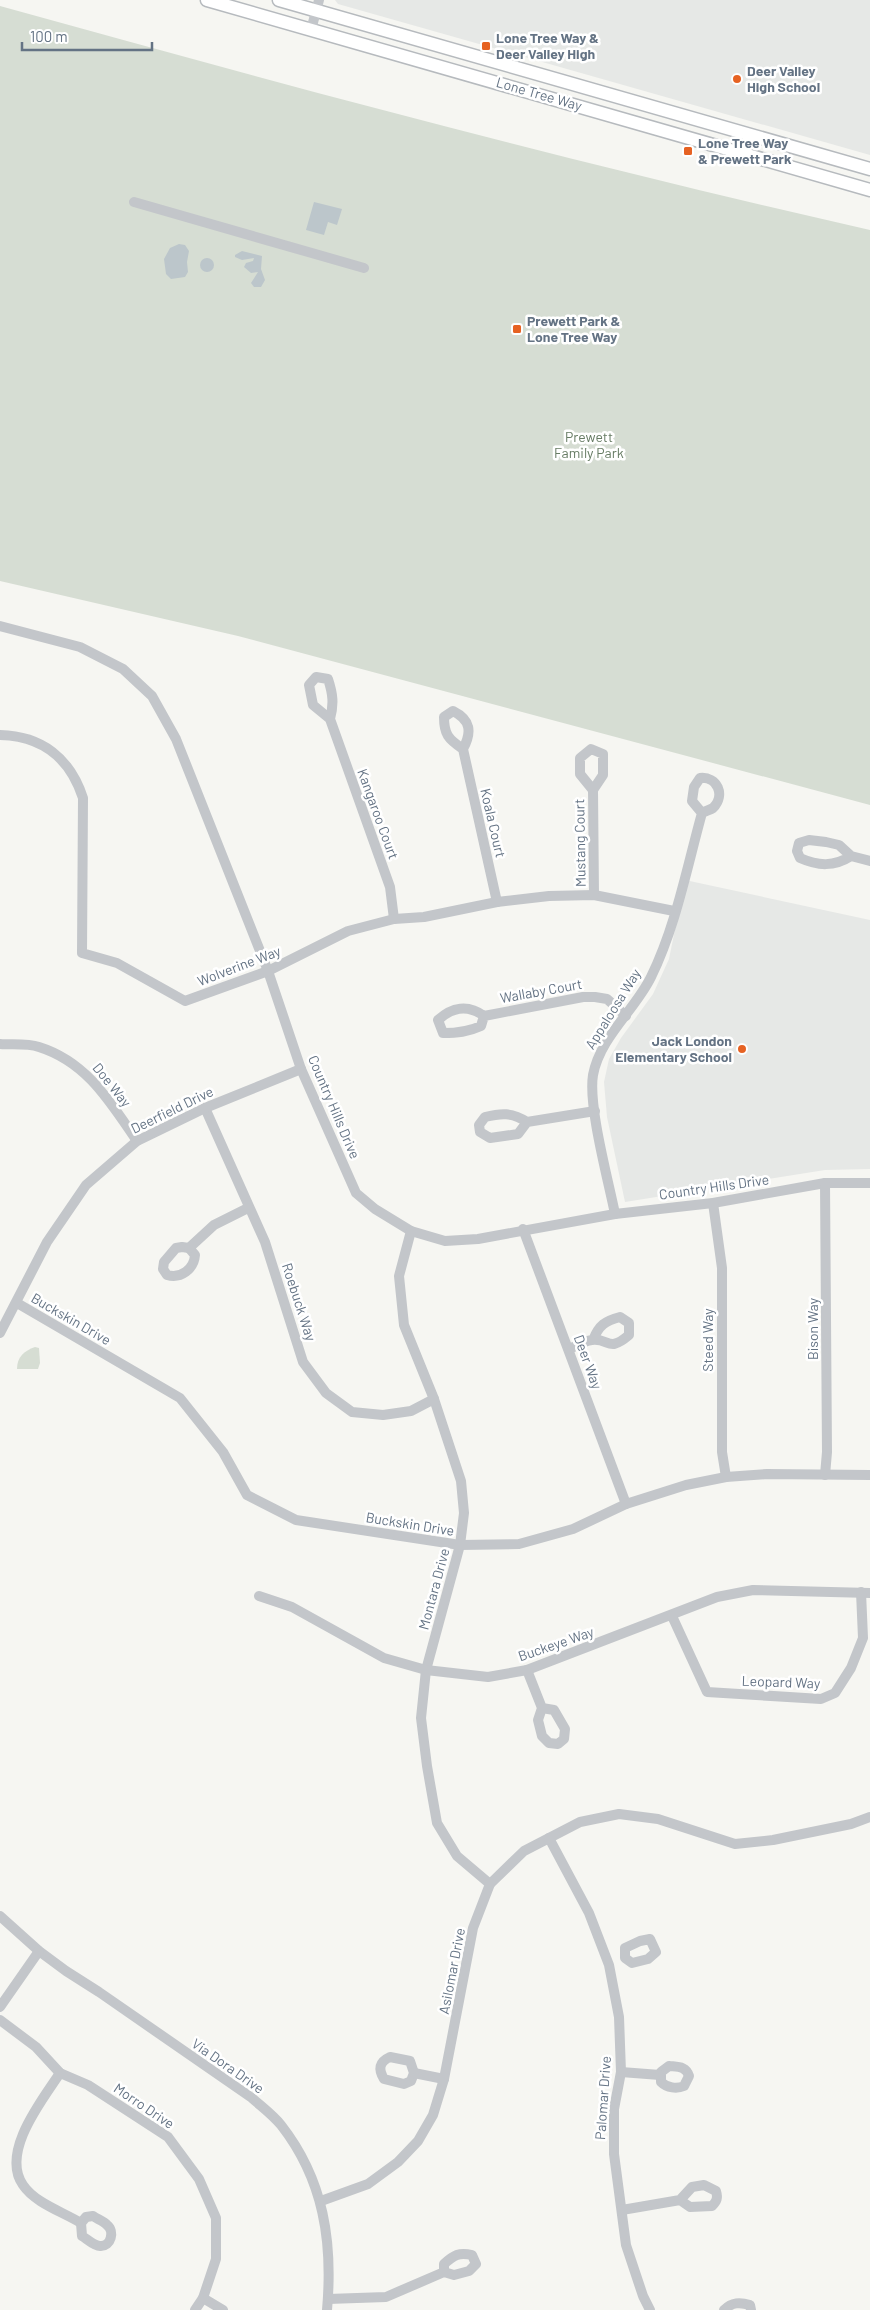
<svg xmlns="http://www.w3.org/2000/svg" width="870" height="2310" font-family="Barlow,sans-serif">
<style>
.built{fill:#e6e8e6}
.green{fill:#d6ddd3}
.water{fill:#bcc6cb}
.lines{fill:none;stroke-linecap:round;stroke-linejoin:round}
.major-casing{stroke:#b6babe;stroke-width:15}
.minor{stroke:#c3c6ca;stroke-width:10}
.major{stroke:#fff;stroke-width:12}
.poi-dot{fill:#e66222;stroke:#fff;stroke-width:2}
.labels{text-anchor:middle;stroke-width:5;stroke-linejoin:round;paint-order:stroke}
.poi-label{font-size:14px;font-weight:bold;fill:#647384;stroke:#fff;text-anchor:start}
.street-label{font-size:14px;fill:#647384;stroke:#fff}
.park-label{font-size:14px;fill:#667b63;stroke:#fff}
</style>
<rect width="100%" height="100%" fill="#f6f6f2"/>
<g class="built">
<polygon points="335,0 870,0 870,155 338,4"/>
<polygon points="685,880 870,920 870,1169 825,1170 625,1202 607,1117 604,1082 609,1059 621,1038 653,994 669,959"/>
</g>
<g class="green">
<path d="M0 6C288 86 578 164 870 230V805L238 636 0 581Z"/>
<path d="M35 1347 39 1348 40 1363 38 1369H17C17 1357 24 1351 35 1347Z"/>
</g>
<g class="water">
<polygon points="314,202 342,209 337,225 328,222 324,235 306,230"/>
<polygon points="179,244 185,245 189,251 187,262 188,272 185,277 171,279 166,274 164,259 170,248"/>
<polygon points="242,251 262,256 261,269 265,280 261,287 254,287 251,283 258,272 251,273 244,267 246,263 253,261 254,258 242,260 235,257 235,255"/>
<circle cx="207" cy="265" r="7"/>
</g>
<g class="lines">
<defs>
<g id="major">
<polyline points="207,0 870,190"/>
<polyline points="279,0 870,169"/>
</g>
</defs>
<use href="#major" class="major-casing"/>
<g class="minor">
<polyline points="311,30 319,0"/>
<polyline points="134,202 364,268"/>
<polyline points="0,626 80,647 123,669 152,696 176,739 268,971 301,1069 356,1193 375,1209 411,1231 445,1241 478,1239 615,1214 713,1203 825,1183 870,1183"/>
<path d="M330 719 313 705 309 685 316 677 328 679C333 694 334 704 330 719L390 887 394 919"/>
<path d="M0 735C42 736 70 758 83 798L82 953 117 963 185 1001 268 971 348 931 394 919 424 917 497 902 549 896 594 895 674 911"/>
<path d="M463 749C448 739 444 734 444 717L453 711C471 720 472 732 463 749L497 902"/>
<polyline points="593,790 580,774 580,758 591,749 603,754 603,775 593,790 594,895"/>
<path d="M851 856C834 867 818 866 800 858L797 851 799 843 809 840 826 842 839 845 851 856 870 861"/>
<path d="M484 1016 481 1026C468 1032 457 1033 443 1033L438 1020C452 1007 468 1004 484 1016L583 997H595L607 999 626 1016"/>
<path d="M0 1044C12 1045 27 1043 39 1047 87 1062 110 1102 137 1141"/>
<polyline points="205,1108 265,1242 303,1362 326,1393 352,1412 383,1415 411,1411 434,1399"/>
<path d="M527 1122 518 1134 490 1138 480 1132 479 1125 485 1117C501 1113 512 1112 527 1122L595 1111"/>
<polyline points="713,1203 722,1268 722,1452 726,1477"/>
<path d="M615 1214C608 1179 588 1106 593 1075 600 1037 635 1010 651 977 676 926 687 867 702 813 705 811 710 810 713 808 726 795 717 776 700 778L694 787 692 801 702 813"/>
<polyline points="523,1229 626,1504"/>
<polyline points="411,1231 399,1276 404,1325 434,1399 461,1481 464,1513 460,1545 426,1670 421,1718 427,1766 437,1823 457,1856 490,1884"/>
<path d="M182 1247 189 1248 195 1255C194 1269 181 1279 167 1275L163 1269 164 1262 176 1248Z"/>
<polyline points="189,1248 214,1225 248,1208"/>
<polyline points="17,1303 180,1398 223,1452 247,1495 296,1520 460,1545 519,1544 573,1529 626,1504 686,1485 726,1477 767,1474 870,1475"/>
<polyline points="0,1333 47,1242 86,1185 137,1141 205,1108 301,1069"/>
<path d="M569 1349C576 1346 584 1341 592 1340 610 1338 608 1353 629 1335V1323L620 1317C605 1321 599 1325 593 1340"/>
<polyline points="825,1475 827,1452 825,1183"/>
<polyline points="259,1596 292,1607 384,1658 426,1670 488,1677 527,1670 717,1597 753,1590 870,1593"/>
<polyline points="672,1616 707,1692 821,1699 835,1693 851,1668 863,1638 861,1592"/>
<polyline points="527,1670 542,1708 538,1720 542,1736 549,1743 558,1744 564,1739 565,1729 554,1710 542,1708"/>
<polyline points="549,1838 589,1913 609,1965 619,2017 621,2072 614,2109 614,2154 626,2245 643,2296 650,2310"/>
<path d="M0 1916 39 1951 66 1971 99 1992 252 2098C262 2107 273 2115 281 2125 324 2180 333 2242 327 2310"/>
<polygon points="650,1939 656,1952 648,1959 632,1963 625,1958 625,1948 640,1941"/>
<polyline points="0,2007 39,1951"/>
<polyline points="0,2020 36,2047 60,2073 88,2085 168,2137 199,2179 216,2218 216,2259 203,2298 195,2310"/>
<path d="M390 2057 410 2061 414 2073 411 2081 404 2084 384 2079C378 2069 379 2062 390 2057Z"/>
<path d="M669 2066C678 2067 686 2066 689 2076L684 2086C677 2089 667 2088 661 2082V2072Z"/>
<polyline points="621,2072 660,2075"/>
<path d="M60 2073C43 2099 0 2152 23 2185 35 2203 63 2212 81 2223"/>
<polyline points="414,2073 444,2079"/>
<polyline points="321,2201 368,2184 398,2162 418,2141 433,2115 444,2079 473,1928 490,1884 524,1851 580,1822 619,1814 658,1819 735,1844 773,1840 851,1824 870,1817"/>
<path d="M622 2210 680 2200 690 2207 712 2206C717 2201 718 2198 716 2191L704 2185 692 2187 680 2200"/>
<path d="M93 2216C97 2219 104 2221 107 2225 115 2231 111 2247 100 2246 94 2246 87 2239 82 2236L81 2223 86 2217Z"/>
<polyline points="203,2298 223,2310"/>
<path d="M328 2299 386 2297 444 2272 454 2275 469 2271 476 2264 472 2255C459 2252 454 2255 444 2264V2272"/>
<path d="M724 2310C732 2302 740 2302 750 2305L751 2310"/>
</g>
<use href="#major" class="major"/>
</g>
<g class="poi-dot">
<rect x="481" y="41" width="10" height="10" rx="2.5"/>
<circle cx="737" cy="79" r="5"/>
<rect x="683" y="146" width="10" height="10" rx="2.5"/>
<rect x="512" y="324" width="10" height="10" rx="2.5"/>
<circle cx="742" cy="1049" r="5"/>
</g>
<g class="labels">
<g class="poi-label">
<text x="496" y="43">Lone Tree Way &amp;<tspan x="496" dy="16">Deer Valley High</tspan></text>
<text x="747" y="76">Deer Valley<tspan x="747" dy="16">High School</tspan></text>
<text x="698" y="148">Lone Tree Way<tspan x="698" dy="16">&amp; Prewett Park</tspan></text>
<text x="527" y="326">Prewett Park &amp;<tspan x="527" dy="16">Lone Tree Way</tspan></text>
<text x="732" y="1046" text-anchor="end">Jack London<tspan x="732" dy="16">Elementary School</tspan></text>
</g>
<g class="street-label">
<text transform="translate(539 94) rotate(16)" y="5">Lone Tree Way</text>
<text transform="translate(378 814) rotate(70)" y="5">Kangaroo Court</text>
<text transform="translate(493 823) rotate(77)" y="5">Koala Court</text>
<text transform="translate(580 843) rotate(-91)" y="5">Mustang Court</text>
<text transform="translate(239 966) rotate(-21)" y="5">Wolverine Way</text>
<text transform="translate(541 991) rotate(-10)" y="5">Wallaby Court</text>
<text transform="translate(613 1009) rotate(-58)" y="5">Appaloosa Way</text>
<text transform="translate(112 1085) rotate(51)" y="5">Doe Way</text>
<text transform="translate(334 1107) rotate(67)" y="5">Country Hills Drive</text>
<text transform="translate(172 1110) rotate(-26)" y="5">Deerfield Drive</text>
<text transform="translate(714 1187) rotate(-8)" y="5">Country Hills Drive</text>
<text transform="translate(299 1302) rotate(72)" y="5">Roebuck Way</text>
<text transform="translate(71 1319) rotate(30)" y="5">Buckskin Drive</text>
<text transform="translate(813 1329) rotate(-90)" y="5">Bison Way</text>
<text transform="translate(708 1340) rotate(-90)" y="5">Steed Way</text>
<text transform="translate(588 1362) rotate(70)" y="5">Deer Way</text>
<text transform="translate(410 1524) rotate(9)" y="5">Buckskin Drive</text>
<text transform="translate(434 1589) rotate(-75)" y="5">Montara Drive</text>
<text transform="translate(556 1644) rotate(-19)" y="5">Buckeye Way</text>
<text transform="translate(781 1682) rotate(2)" y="5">Leopard Way</text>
<text transform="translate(452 1971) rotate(-79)" y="5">Asilomar Drive</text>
<text transform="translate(228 2066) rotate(35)" y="5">Via Dora Drive</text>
<text transform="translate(603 2098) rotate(-86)" y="5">Palomar Drive</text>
<text transform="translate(144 2106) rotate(34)" y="5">Morro Drive</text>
</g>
<g class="park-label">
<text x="589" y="442">Prewett<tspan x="589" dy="16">Family Park</tspan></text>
</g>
</g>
<path d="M22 42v8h130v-8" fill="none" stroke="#647384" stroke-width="2.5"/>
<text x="30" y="42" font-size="15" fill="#647384" stroke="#ffffff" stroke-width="4" paint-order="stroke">100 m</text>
</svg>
